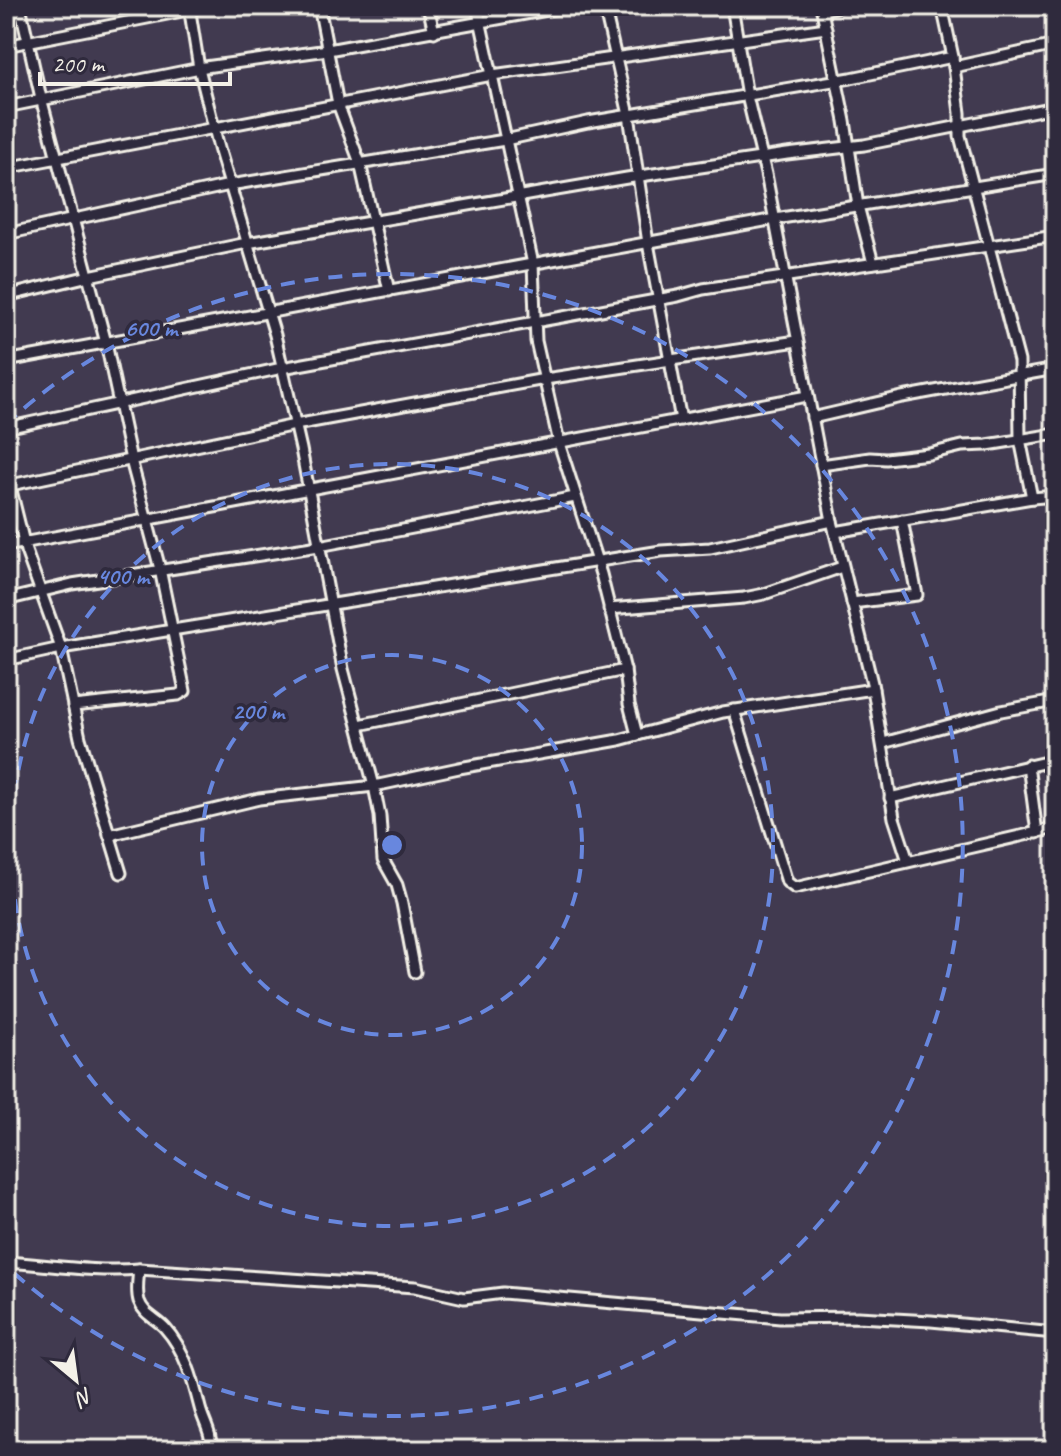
<svg xmlns="http://www.w3.org/2000/svg" width="1061" height="1456" font-family="Caveat,sans-serif">
<style>
.lines{fill:none;stroke-linecap:round;stroke-linejoin:round}
.minor-casing{stroke:#f4f1e8;stroke-width:15}
.minor{stroke:#2f2a3d;stroke-width:9}
.ring{fill:none;stroke:#6887de;stroke-width:4;stroke-dasharray:14 10}
.centre{fill:#6887de;stroke:#2f2a3d;stroke-width:4}
.ring-label{font-size:24px;text-anchor:middle;font-weight:bold;fill:#6887de;stroke:#2f2a3d;stroke-width:7;stroke-linejoin:round;paint-order:stroke}
</style>
<rect width="100%" height="100%" fill="#413a50"/>
<filter id="ink" filterUnits="userSpaceOnUse"><feTurbulence type="fractalNoise" baseFrequency=".0125" numOctaves="2"/><feDisplacementMap in="SourceGraphic" scale="16" xChannelSelector="R" yChannelSelector="G"/><feConvolveMatrix kernelMatrix="1 2 1 2 8 2 1 2 1" color-interpolation-filters="sRGB"/></filter>
<g filter="url(#ink)">
<g class="lines">
<defs>
<g id="minor">
<polyline points="20,6 41,98 106,343 131,460 160,569 185,691 178,695 73,706"/>
<polyline points="189,6 199,68 219,148 275,335 301,449 343,669 374,786 380,816 383,860 397,885 402,903 415,972"/>
<polyline points="319,6 338,104 360,163 389,291"/>
<polyline points="428,6 434,32"/>
<polyline points="477,6 533,264 536,341 559,443 601,574 625,670 629,704 637,735"/>
<polyline points="604,6 629,115 648,243 681,420"/>
<polyline points="732,6 747,96 766,174 832,521"/>
<polyline points="821,6 845,121 858,206 873,263"/>
<polyline points="942,6 953,57"/>
<polyline points="822,10 843,6"/>
<polyline points="6,46 208,6"/>
<polyline points="954,67 960,113 960,136 1019,361 1020,439 1032,498 1055,496"/>
<polyline points="6,107 205,67 328,50 569,6"/>
<polyline points="6,168 492,75 826,28"/>
<polyline points="6,234 230,185 505,140 588,122 851,78 953,57 954,67 1055,45"/>
<polyline points="6,296 89,276 247,243 627,178 787,154 864,145 1055,107"/>
<polyline points="6,361 775,219 1055,174"/>
<polyline points="812,418 902,397 1055,369"/>
<polyline points="6,428 282,368 678,296 703,289 1055,236"/>
<polyline points="821,465 870,458 886,459 929,454 962,446 987,445 1055,434"/>
<polyline points="6,470 26,551 61,648 80,738 121,873"/>
<polyline points="6,486 295,425 545,379 797,341"/>
<polyline points="835,532 1032,498"/>
<polyline points="6,546 807,396"/>
<polyline points="6,600 72,584 319,546 575,497"/>
<polyline points="852,603 917,595 902,520"/>
<polyline points="609,609 744,598 764,594 842,567"/>
<polyline points="6,660 61,648 661,551 710,548 832,521 872,683 894,818 908,861"/>
<polyline points="734,710 787,882 795,888 1055,828"/>
<polyline points="359,725 625,670"/>
<polyline points="883,743 1001,711 1055,701"/>
<polyline points="1028,765 1037,833"/>
<polyline points="890,798 1055,760"/>
<polyline points="109,835 259,799 374,786 459,768 619,740 723,712 873,689"/>
<path d="M6 1262C51 1265 95 1273 139 1269L415 1287 464 1298 503 1293 780 1318 858 1317 931 1321 1055 1333"/>
<path d="M139 1269C138 1280 136 1291 139 1301 144 1315 156 1318 165 1328 185 1350 193 1380 200 1408 204 1423 212 1433 211 1450"/>
</g>
</defs>
<use href="#minor" class="minor-casing"/>
<use href="#minor" class="minor"/>
</g>
</g>
<g class="ring">
<circle cx="392" cy="845" r="190"/>
<circle cx="392" cy="845" r="381"/>
<path d="M6 424A571 571 0 1 1 6 1266"/>
</g>
<circle cx="392" cy="845" r="12" class="centre"/>
<g class="ring-label">
<text x="151" y="336">600 m</text>
<text x="123" y="584">400 m</text>
<text x="258" y="719">200 m</text>
</g>
<rect width="1061" height="1456" fill="none" stroke="#2f2a3d" stroke-width="32"/>
<rect x="16" y="16" width="1029" height="1424" fill="none" stroke="#f4f1e8" stroke-width="3" filter="url(#ink)"/>
<g transform="translate(76 1380) rotate(151)" stroke="#2f2a3d" stroke-width="6" paint-order="stroke">
<path d="M0-6L14 30L0 20L-14 30Z" fill="#f4f1e8"/>
<text y="-12" font-size="22" font-weight="bold" text-anchor="middle" fill="#f4f1e8">N</text>
</g>
<path d="M40 72v12h190v-12" fill="none" stroke="#f4f1e8" stroke-width="4"/>
<text x="52" y="72" font-size="24" fill="#f4f1e8" stroke="#2f2a3d" stroke-width="6" paint-order="stroke">200 m</text>
</svg>
